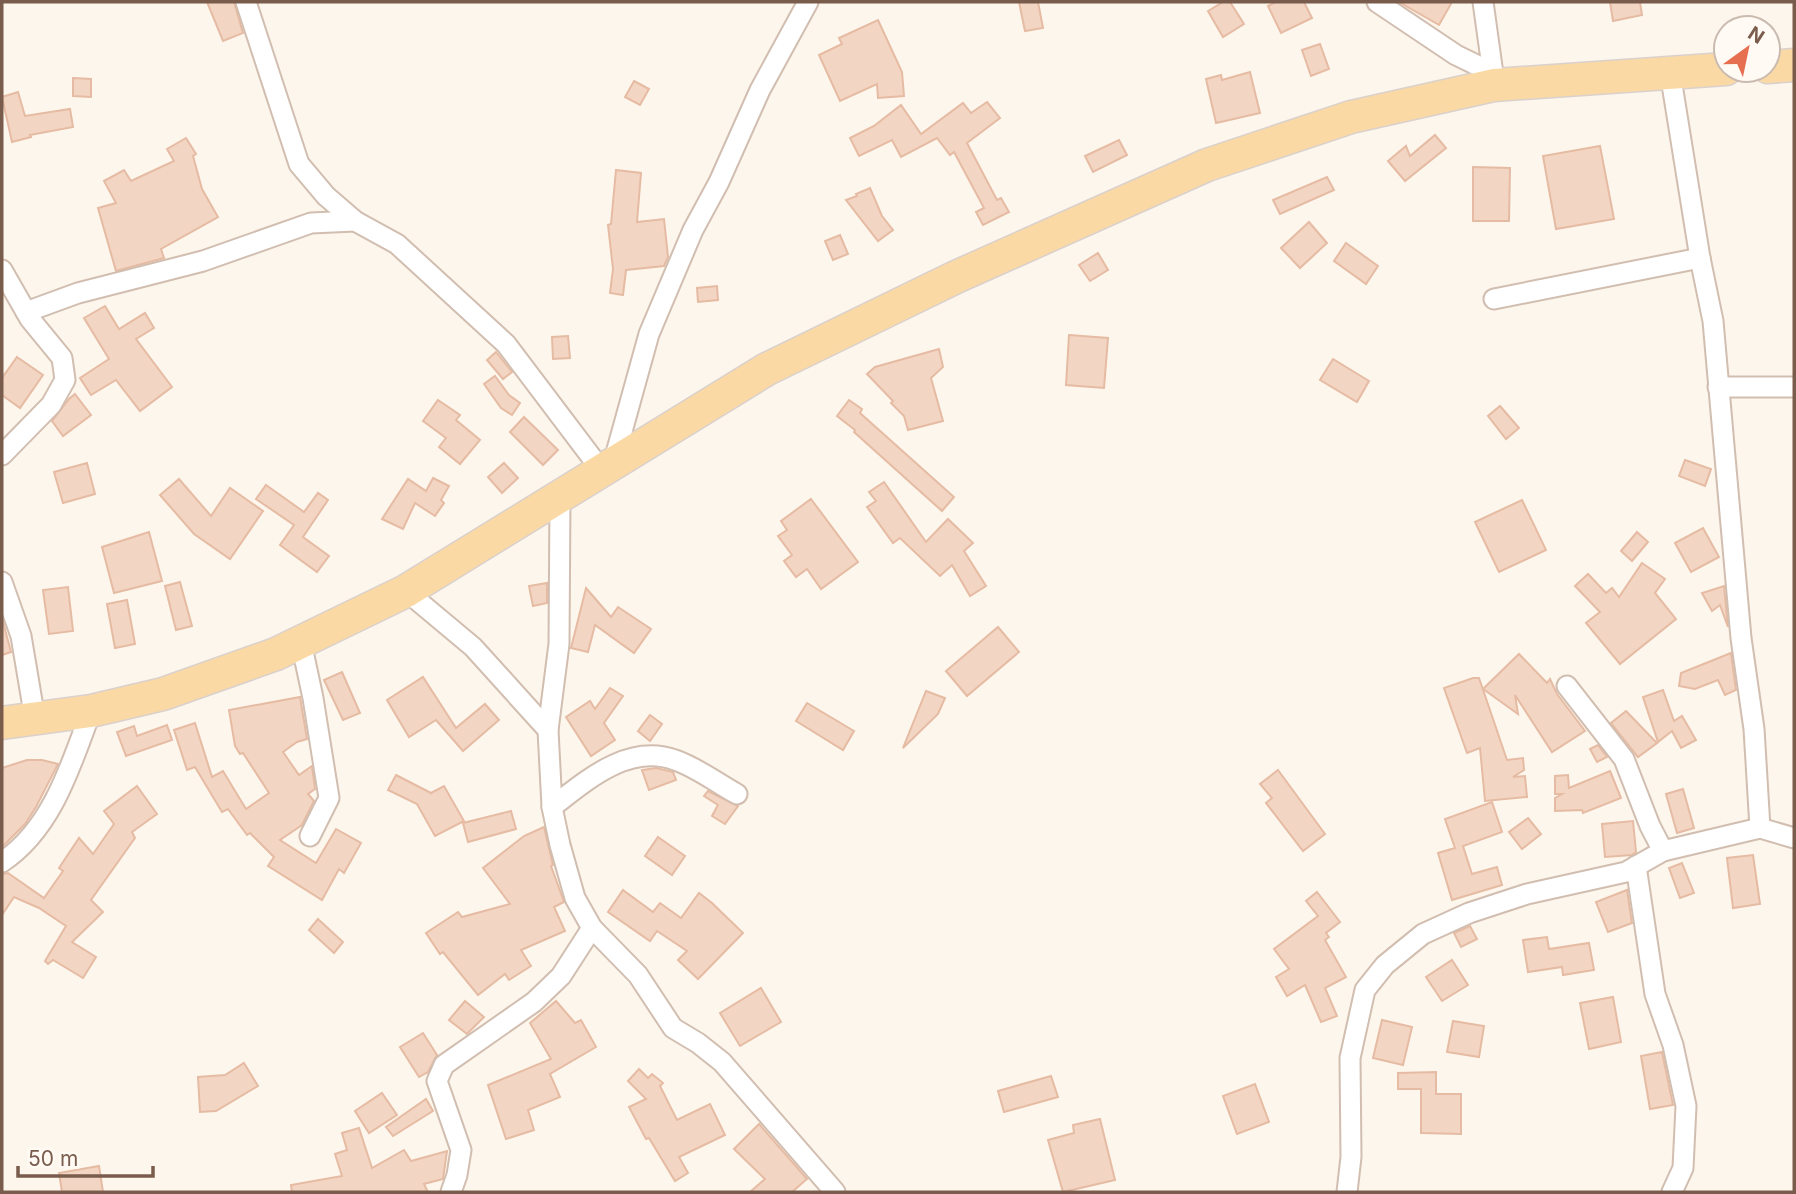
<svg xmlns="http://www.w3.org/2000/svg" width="1796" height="1194" font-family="Inter,sans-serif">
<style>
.building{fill:#f3d5c3;stroke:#e6bba3;stroke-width:2}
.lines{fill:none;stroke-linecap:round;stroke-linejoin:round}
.minor-casing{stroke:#d1beb0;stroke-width:23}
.primary-casing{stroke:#dad1cd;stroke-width:35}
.minor{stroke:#fff;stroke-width:19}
.primary{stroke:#fbd9a5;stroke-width:32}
</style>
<rect width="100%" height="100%" fill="#fdf6ec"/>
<g class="building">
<polygon points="207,2 234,2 243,33 223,41"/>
<polygon points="1019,2 1038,2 1043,28 1025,31"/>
<polygon points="1223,2 1230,2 1244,24 1223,37 1208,11"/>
<polygon points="1276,2 1304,2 1312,18 1281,33 1268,6"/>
<polygon points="1399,2 1452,2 1439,25"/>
<polygon points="1610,2 1640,2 1642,15 1613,21"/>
<polygon points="878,20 902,72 904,96 878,98 877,84 840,101 819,55 842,44 839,38"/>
<polygon points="1320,44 1329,69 1311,76 1302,50"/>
<polygon points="1250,72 1260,113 1216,123 1206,79 1221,75 1222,80"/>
<polygon points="73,78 91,79 91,97 73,96"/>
<polygon points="634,81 649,89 640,105 625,97"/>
<polygon points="18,92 25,116 70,109 73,127 30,135 31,137 12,142 2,97"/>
<polygon points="987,102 1000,118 967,143 997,200 1001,198 1009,212 983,225 976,212 984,208 954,152 950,155 937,138 901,157 892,140 859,156 850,138 874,126 901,105 921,134 963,103 971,113"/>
<polygon points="1435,135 1446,148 1405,181 1388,161 1406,146 1410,156"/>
<polygon points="186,138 196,154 193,156 202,189 218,217 161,249 164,258 116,271 98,208 116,203 104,181 124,170 131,181 174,161 167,149"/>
<polygon points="1119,140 1127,155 1093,172 1085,156"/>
<polygon points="1600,146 1614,219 1556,229 1543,156"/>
<polygon points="1473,167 1510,168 1509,221 1473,221"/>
<polygon points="616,170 641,173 637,222 664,219 668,257 664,266 626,270 623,295 610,293 613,269 608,225 611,224"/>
<polygon points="1327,177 1334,190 1280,214 1273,200"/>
<polygon points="870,188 882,216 893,230 878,241 846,200 857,196 856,194"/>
<polygon points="1309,222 1327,243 1300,268 1281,248"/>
<polygon points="840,235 848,254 833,260 825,241"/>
<polygon points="1346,243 1378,266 1366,284 1334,261"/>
<polygon points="1098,253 1108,270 1090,281 1079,265"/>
<polygon points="717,286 718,300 698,302 697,288"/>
<polygon points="105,306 119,329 145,313 154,328 136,339 172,387 140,411 116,380 91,395 80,378 109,359 84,318"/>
<polygon points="1069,335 1108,338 1104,388 1066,385"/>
<polygon points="568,336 570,358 553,359 552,337"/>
<polygon points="939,349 943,367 931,378 943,421 908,430 904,416 891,403 893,401 867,374 875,367"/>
<polygon points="496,352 512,372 503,379 487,360"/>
<polygon points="17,357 43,375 20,408 2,395 2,378"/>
<polygon points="1333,359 1369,381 1357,402 1320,380"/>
<polygon points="495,376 509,395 520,403 512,415 501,408 484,384"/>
<polygon points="75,394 91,415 63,436 52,421 69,399"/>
<polygon points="438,400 460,415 456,420 480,440 460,464 439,447 446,438 423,421"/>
<polygon points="849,400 862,409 860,413 954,497 942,511 854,432 855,430 837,416"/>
<polygon points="1500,406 1519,428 1506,439 1488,416"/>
<polygon points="524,417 558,450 543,465 510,432"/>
<polygon points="1685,460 1711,469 1705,486 1679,476"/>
<polygon points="87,463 95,494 63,503 54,472"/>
<polygon points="504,463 518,478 502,493 488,477"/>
<polygon points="433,478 449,486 441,500 444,503 435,516 415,503 403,529 382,519 408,479 426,491"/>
<polygon points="179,479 211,516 230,488 263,511 230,559 194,534 160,495"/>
<polygon points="884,482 926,542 948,519 973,543 964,551 986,586 970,596 952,565 940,576 900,538 893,543 867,507 876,501 869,492"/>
<polygon points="266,485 304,512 318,493 328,500 303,537 329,556 317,572 280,545 294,525 256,499"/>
<polygon points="811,499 858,562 821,589 807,569 796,577 784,561 792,555 778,536 787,530 781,521"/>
<polygon points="1522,500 1546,550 1499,572 1475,522"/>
<polygon points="1703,528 1719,557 1691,572 1675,543"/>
<polygon points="149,532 162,581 114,593 102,547"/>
<polygon points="1637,532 1648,542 1632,561 1621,551"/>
<polygon points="1642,563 1665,579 1655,593 1676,619 1620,664 1586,623 1600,612 1575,586 1588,574 1606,593 1612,588 1619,597"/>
<polygon points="180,582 192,626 176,630 165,586"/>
<polygon points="547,583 547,603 533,606 529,586"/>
<polygon points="1724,586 1728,627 1720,605 1712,611 1702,593"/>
<polygon points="68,587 73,631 49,634 43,590"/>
<polygon points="586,588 611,617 618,607 651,629 634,653 595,625 588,652 571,648"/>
<polygon points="127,600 135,644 115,648 107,604"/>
<polygon points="2,618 11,652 2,655"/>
<polygon points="998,627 1019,652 967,696 946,671"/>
<polygon points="1731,653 1736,690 1725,695 1718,680 1695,689 1679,686 1681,673"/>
<polygon points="1519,654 1547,683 1550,679 1557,694 1585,731 1552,752 1515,695 1518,714 1483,689"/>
<polygon points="342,672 360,713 343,720 324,680"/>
<polygon points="423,677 456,728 485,704 499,720 463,751 436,720 409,737 387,700"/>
<polygon points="1473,678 1479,678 1507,760 1523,758 1524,770 1513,777 1525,776 1527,797 1485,801 1480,748 1467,753 1444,688"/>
<polygon points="610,688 623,696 604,723 615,740 591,756 566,717 590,701 595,709"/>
<polygon points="1663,690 1674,721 1682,716 1696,740 1681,748 1672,731 1658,742 1643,697"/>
<polygon points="926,691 945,698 938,714 903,748"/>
<polygon points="300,697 307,739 297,742 283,752 299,775 312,766 315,789 308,794 314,801 302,825 280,840 316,863 336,829 361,843 344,873 339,869 322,900 268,866 274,857 250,833 247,835 228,809 222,812 195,767 187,770 174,730 195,723 212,777 223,771 246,809 269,793 243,753 240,754 235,746 229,710"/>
<polygon points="807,703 854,731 843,750 796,721"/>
<polygon points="1626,711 1657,743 1638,757 1611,723"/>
<polygon points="650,715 662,724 650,741 638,731"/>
<polygon points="167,725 172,740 126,756 117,732 134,726 137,736"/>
<polygon points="1598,745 1607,757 1597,762 1590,749"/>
<polygon points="27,760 42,760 58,764 36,807 25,824 2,847 2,768"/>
<polygon points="656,768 673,772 676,780 649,790 642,770"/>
<polygon points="1278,770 1325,834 1303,851 1266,803 1272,798 1260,784"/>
<polygon points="1610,771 1621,798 1583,813 1582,810 1555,811 1555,798 1562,794 1555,794 1555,776 1568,775 1569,788"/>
<polygon points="396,775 431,793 444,786 464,821 435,836 417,804 388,790"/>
<polygon points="137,786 157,814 132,832 135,838 91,900 103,912 72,942 96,957 83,978 53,960 48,964 45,961 66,926 39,908 14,897 2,915 2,874 8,873 44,898 63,871 59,868 79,838 93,854 114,824 104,811"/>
<polygon points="1683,789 1694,828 1677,833 1666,794"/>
<polygon points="708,791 738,806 725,824 712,816 718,805 704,796"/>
<polygon points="1492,802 1502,832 1463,846 1472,874 1497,867 1502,885 1452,900 1438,853 1455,848 1445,819"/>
<polygon points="511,811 516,829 468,842 463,823"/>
<polygon points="1528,818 1541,834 1522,849 1509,832"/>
<polygon points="1633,821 1636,852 1632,855 1605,857 1602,824"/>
<polygon points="544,827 553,865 551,866 564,902 554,907 565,931 521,950 531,966 509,980 505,974 478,995 443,952 440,954 426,933 458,912 462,917 510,904 483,868 524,836"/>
<polygon points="658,837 685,856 672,875 645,856"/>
<polygon points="1753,855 1760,904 1733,908 1727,858"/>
<polygon points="1682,863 1694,893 1680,898 1669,868"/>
<polygon points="623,890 653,912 660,903 681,918 699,893 712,903 743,933 698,979 678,960 687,951 657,931 650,941 608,912"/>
<polygon points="1627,890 1632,923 1608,932 1596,902"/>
<polygon points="1317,892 1340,922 1326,933 1329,937 1325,940 1346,977 1325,988 1337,1016 1321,1022 1305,985 1287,996 1276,977 1289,969 1274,949 1318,916 1306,901"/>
<polygon points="318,919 343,942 334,953 309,930"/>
<polygon points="1470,926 1477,939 1461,947 1454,933"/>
<polygon points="1547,937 1549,949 1589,943 1594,970 1563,975 1562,967 1528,972 1523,940"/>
<polygon points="1452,960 1468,985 1442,1001 1426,977"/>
<polygon points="761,988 781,1022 740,1046 720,1013"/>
<polygon points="1613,997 1621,1042 1589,1049 1580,1003"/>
<polygon points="465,1001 484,1017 467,1034 449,1020"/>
<polygon points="556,1001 575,1023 581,1020 596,1047 550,1074 560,1097 528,1110 534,1130 506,1139 488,1085 551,1059 530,1023"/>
<polygon points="1382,1020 1412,1027 1403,1065 1373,1058"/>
<polygon points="1453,1021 1484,1026 1479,1057 1447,1052"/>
<polygon points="423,1033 437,1055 428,1072 419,1077 400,1047"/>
<polygon points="1662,1052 1673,1105 1650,1109 1641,1056"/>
<polygon points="244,1063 258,1086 216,1111 200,1112 198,1077 225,1075"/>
<polygon points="639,1069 648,1078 652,1074 663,1083 660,1086 677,1120 710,1104 725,1135 679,1157 688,1173 675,1181 649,1138 646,1139 629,1107 646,1099 628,1081"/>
<polygon points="1436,1072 1436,1094 1461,1094 1461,1134 1421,1133 1421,1089 1398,1089 1398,1073"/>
<polygon points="1051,1076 1058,1097 1004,1112 998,1091"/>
<polygon points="1255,1084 1269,1122 1237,1134 1223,1096"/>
<polygon points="382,1093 397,1115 369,1133 355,1111"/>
<polygon points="426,1099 433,1111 393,1136 386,1127"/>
<polygon points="1100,1119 1115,1180 1063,1192 1048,1140 1074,1133 1073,1125"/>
<polygon points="759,1124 807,1179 792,1192 750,1192 765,1179 734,1149"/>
<polygon points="359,1128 372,1168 404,1150 411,1161 447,1151 443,1179 424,1184 428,1192 292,1192 291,1185 342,1176 335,1154 347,1150 342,1133"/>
<polygon points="99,1166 103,1192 62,1192 59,1173"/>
</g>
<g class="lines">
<defs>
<g id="minor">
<polyline points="246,2 299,164 326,196 355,221 397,244 506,344 602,471"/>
<polyline points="1377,2 1456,55 1493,73"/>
<polyline points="1483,2 1494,81"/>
<polyline points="1670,72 1700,258 1713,321 1741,638 1754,729 1760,828"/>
<polyline points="2,270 30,319 62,358 65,380 51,405 2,455"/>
<polyline points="1494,299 1700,258"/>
<polyline points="26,312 78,293 203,261 311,223 355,221"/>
<polyline points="1718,387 1794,387"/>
<polyline points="613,464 649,334 693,230 719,182 760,90 808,2"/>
<polyline points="560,496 559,644 548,730 552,807 560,845 575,898 592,928 638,975 673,1028 698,1043 722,1062 835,1192"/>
<polyline points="2,582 21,636 35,719"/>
<polyline points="406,591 473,647 548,730"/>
<polyline points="301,642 313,698 329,798 310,836"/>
<polyline points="1567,686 1624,759 1650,826 1663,851"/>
<path d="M552 807C586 781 628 743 675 760 696 767 717 783 737 794"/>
<path d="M2 862C52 829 71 765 91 711"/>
<polyline points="1636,866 1655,994 1673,1045 1686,1106 1683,1168 1672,1192"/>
<polyline points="451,1192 457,1175 461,1150 437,1081 444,1065 534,1002 561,976 592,928"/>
<polyline points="1347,1192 1351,1157 1350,1058 1365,990 1385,965 1423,934 1469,913 1527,894 1626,872 1663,851 1760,828 1794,838"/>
</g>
<g id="primary">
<polyline points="1768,67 1794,65"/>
<polyline points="2,723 91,711 163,694 276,654 406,591 767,369 956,277 1207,165 1351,117 1494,85 1726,69"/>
</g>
</defs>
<use href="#minor" class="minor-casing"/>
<use href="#primary" class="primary-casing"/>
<use href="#minor" class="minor"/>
<use href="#primary" class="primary"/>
</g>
<rect width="1796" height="1194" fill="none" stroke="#7a5c4d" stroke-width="7"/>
<g transform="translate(1747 49) rotate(33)"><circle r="33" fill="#fffaf3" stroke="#cabbb1" stroke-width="2"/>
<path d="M0-5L12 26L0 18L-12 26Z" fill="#e76f51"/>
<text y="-10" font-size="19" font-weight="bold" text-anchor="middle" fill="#7a5c4d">N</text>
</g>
<path d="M18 1166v10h135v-10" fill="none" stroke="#7a5c4d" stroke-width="3.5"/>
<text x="28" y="1166" font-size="21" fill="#7a5c4d" stroke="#fffaf3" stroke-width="5" paint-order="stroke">50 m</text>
</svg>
